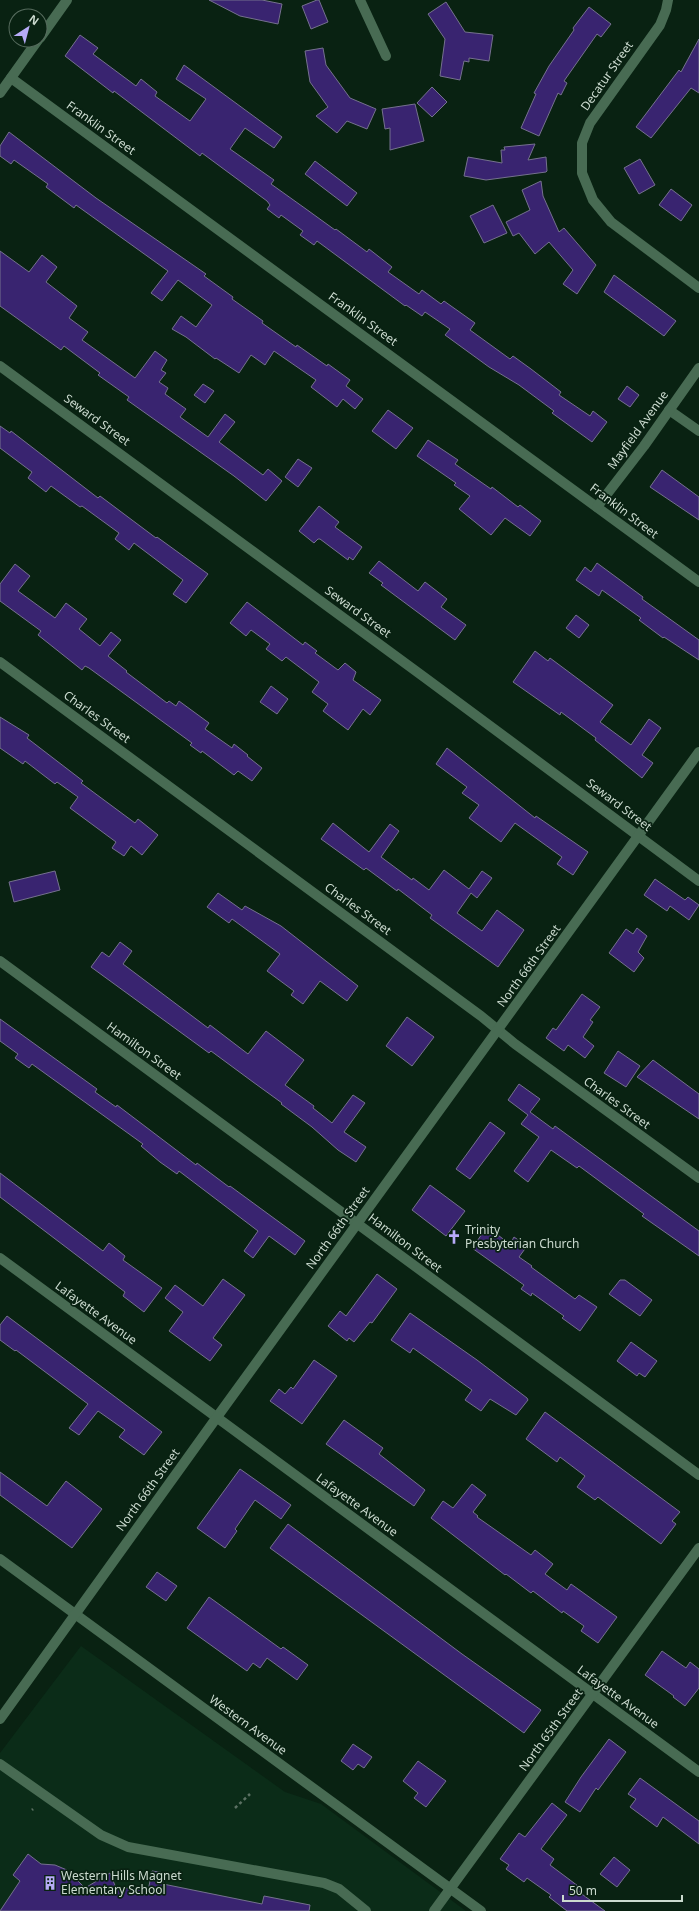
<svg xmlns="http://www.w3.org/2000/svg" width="699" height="1911" font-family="'Noto Sans',sans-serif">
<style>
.built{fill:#0b2c18}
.building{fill:#392470;stroke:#75718e}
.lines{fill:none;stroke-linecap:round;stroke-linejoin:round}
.path{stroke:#5c7163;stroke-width:2.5;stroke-dasharray:3 3;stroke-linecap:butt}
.minor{stroke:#486b53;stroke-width:10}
.labels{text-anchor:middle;stroke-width:3.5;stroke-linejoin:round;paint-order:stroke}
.street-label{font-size:12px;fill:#cbdacf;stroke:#092212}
.poi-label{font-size:12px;fill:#cbdacf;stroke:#092212;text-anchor:start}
</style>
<rect width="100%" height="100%" fill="#092212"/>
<polygon class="built" points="81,1646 285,1792 321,1804 466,1911 0,1911 0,1753"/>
<g class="building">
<polygon points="209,0 262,0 282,4 278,24 240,16"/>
<polygon points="317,0 319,0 328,22 311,29 302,6"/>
<polygon points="446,2 465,32 493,35 489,61 469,58 469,62 464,61 460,80 440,76 445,39 428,14"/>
<polygon points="589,7 611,24 601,37 597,34 564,81 567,83 561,95 558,93 539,136 521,128 536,94 534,93 549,66 574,30 573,28"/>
<polygon points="80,35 98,48 93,54 136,86 141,79 157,92 155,96 190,121 206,99 176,79 184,65 282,137 274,148 245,128 230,149 274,180 271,184 306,209 335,230 336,229 367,252 369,249 392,267 388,272 419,294 422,290 441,304 444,301 475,323 470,330 510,359 513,356 531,369 561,392 559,395 590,416 593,411 607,422 592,442 552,413 554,411 519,385 489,367 445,335 450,329 425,312 422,316 406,305 405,306 317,241 314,245 300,235 303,231 281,215 279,218 267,209 270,205 267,201 202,153 200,156 114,91 113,93 65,56"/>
<polygon points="699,39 699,93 691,88 651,138 636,127 679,70 681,72"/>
<polygon points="323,48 326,65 350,98 376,109 367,129 347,121 337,133 316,116 328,107 310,82 305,51"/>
<polygon points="432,87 447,102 432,117 417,103"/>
<polygon points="415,104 424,141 390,150 390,128 385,129 382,109"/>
<polygon points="9,132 96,198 206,274 204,276 233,297 232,299 263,321 262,323 296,347 297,345 327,366 328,364 350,380 346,386 363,399 355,409 343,399 337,407 311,387 316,380 274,351 265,365 251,355 239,373 216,358 215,359 186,337 172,329 181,316 196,327 212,305 178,280 162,301 151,293 168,271 76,205 74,208 46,187 48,184 14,160 11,164 0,156 0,146"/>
<polygon points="535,144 528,160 546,157 547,171 546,172 486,180 464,176 468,157 502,163 501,150 505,150 504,147"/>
<polygon points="640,159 655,185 639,194 624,168"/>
<polygon points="315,161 357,193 347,206 305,174"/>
<polygon points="541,181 543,196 559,232 564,228 596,265 577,294 563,284 573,270 549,242 535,254 519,233 513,236 506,222 530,210 522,190"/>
<polygon points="671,189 692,205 681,221 659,205"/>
<polygon points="493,205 507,233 484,243 470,216"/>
<polygon points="0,251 29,272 42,255 57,267 46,282 77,306 69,318 88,332 82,340 135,378 155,351 167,360 161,370 166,373 159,382 168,388 165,394 186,409 180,417 208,437 225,414 235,422 219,442 263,475 268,469 282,481 266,501 234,476 127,400 129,397 98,375 100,373 64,346 61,350 0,306"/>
<polygon points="614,275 676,321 664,336 604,292"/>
<polygon points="203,384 214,391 205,403 194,395"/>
<polygon points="627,386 639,395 630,407 618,399"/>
<polygon points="388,410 413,428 396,449 372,431"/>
<polygon points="0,426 10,433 11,431 98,498 100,496 156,538 157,537 208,574 186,603 173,594 183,580 134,543 129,550 115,539 119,533 82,506 80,507 51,486 46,492 28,478 32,472 0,448"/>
<polygon points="428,440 458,460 455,464 491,489 492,487 518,507 520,505 541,521 530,536 505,518 491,535 459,509 470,496 454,485 456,483 417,456"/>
<polygon points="298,459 312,468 298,487 285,477"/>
<polygon points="662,470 699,497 699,520 650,487"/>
<polygon points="319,506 339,522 335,527 362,547 353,560 349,557 348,560 320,539 318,539 314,543 299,531"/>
<polygon points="379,561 418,591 425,582 447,599 441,607 466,625 455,640 381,585 383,583 369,573"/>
<polygon points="597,563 643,597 642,599 699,640 699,660 664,637 663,638 639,620 641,618 602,590 599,596 576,580 585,567 591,572"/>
<polygon points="15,564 30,576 18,591 55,618 66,603 87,619 79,629 100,646 111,632 121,640 108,656 127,671 126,672 167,703 169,701 176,706 179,701 209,723 205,729 232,748 234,744 248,755 247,756 262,768 252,781 238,771 234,775 202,751 201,753 190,745 192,743 89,668 85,666 82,670 38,635 41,631 0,601 0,584"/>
<polygon points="247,602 303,645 305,642 317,651 315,653 338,670 345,663 356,672 353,680 381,700 370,715 363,709 348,730 323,711 328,704 312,692 319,682 286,657 282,661 266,649 270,644 251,630 246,636 230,623"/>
<polygon points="576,615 589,625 579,638 566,628"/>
<polygon points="535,651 548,661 550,658 613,705 600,722 631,745 649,719 661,728 642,755 653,763 642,778 595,740 596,738 561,712 560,715 513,682"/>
<polygon points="271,686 288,699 277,714 260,702"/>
<polygon points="0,717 29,735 27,738 83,781 81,783 135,823 138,819 158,835 142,855 131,846 124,856 112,848 116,842 70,808 78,797 57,782 55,784 25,761 23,764 0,748"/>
<polygon points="447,748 535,818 536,816 588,852 573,875 557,864 562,857 515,823 501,842 469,818 479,805 462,793 467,787 436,764"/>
<polygon points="333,823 369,852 390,824 399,831 381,857 412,880 413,878 429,890 444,870 469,889 482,871 492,878 477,898 471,893 457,913 482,931 497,910 524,930 498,967 430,918 432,915 398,889 397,891 366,868 364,870 321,839"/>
<polygon points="55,871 60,890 14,902 9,882"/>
<polygon points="655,879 685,900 688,897 699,905 689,920 670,906 667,911 644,895"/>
<polygon points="218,893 242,910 245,906 281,926 358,986 347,1001 320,981 303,1004 291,995 294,991 267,971 280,954 232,919 229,923 207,907"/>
<polygon points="637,928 647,936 638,952 644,958 634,972 609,953 626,929 633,934"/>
<polygon points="120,942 132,951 123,964 208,1028 210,1025 248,1054 266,1031 304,1060 285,1085 314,1106 313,1108 332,1123 353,1095 365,1103 344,1132 366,1147 356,1162 338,1150 312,1127 281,1104 282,1103 253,1082 211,1051 209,1053 91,967 102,952 109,957"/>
<polygon points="582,994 600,1007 590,1020 593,1022 583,1037 594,1046 585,1058 568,1045 564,1051 546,1038 553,1028 556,1030"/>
<polygon points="407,1017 434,1037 412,1066 386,1046"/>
<polygon points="0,1019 97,1089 95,1092 116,1107 117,1105 196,1165 197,1163 229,1187 230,1186 305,1241 295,1255 269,1236 253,1258 244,1251 258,1231 179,1171 177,1174 160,1162 141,1146 143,1144 32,1064 29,1068 15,1058 18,1054 0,1041"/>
<polygon points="618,1051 640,1066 626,1087 604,1073"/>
<polygon points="653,1060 699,1094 699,1119 637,1077"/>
<polygon points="519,1084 540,1099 530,1112 553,1129 555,1126 699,1231 699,1256 642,1216 644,1214 579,1166 577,1168 551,1150 528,1182 514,1171 539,1137 521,1124 528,1115 508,1100"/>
<polygon points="490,1122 505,1133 470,1179 456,1169"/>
<polygon points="0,1173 103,1251 109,1243 125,1256 123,1260 162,1288 144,1312 123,1296 125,1292 0,1197"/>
<polygon points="430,1185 465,1211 446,1236 412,1210"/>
<polygon points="487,1227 510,1244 514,1237 527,1246 519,1257 532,1266 531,1267 575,1299 579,1295 597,1307 580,1331 562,1318 564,1316 532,1293 531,1296 521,1289 524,1285 472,1248"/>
<polygon points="377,1274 397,1289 372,1323 370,1322 354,1342 349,1338 347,1341 328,1326 340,1311 346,1316"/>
<polygon points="223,1279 245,1295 213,1338 222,1345 210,1361 169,1331 183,1312 165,1298 175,1285 203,1306"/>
<polygon points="620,1280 625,1280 652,1300 640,1316 609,1294"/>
<polygon points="410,1313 477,1360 527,1398 528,1400 516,1415 490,1399 481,1411 465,1400 472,1390 413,1348 410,1353 391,1340"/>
<polygon points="7,1316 162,1432 144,1455 119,1437 125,1430 98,1411 79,1435 69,1428 88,1404 16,1350 15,1351 0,1340 0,1325"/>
<polygon points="631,1342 657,1361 645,1377 639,1373 637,1376 617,1361"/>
<polygon points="314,1360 337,1376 302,1424 270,1401 279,1389 285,1394 291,1387 293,1389"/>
<polygon points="545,1412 680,1512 672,1521 676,1524 661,1544 598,1497 595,1500 577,1487 585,1476 560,1457 557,1462 526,1439"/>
<polygon points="344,1420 383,1448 379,1454 425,1490 414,1506 326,1444"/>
<polygon points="240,1469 291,1505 281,1519 255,1500 235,1529 237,1531 225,1548 197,1528"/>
<polygon points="0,1472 47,1506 66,1481 102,1509 72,1548 0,1495"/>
<polygon points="472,1484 486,1495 473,1512 478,1516 477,1517 531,1555 535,1550 553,1564 545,1574 567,1590 571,1584 617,1617 598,1643 581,1631 584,1626 563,1611 562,1613 533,1591 531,1593 506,1574 505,1575 431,1518 443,1501 453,1508"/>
<polygon points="288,1524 462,1654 541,1710 524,1733 270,1548"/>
<polygon points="157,1572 177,1586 166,1601 146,1587"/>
<polygon points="209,1597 281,1649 283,1647 308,1665 297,1680 267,1658 260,1668 253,1663 247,1671 187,1628"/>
<polygon points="662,1651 686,1668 690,1662 699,1669 699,1688 685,1706 673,1697 674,1696 645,1675"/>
<polygon points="609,1739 626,1752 598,1790 596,1788 580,1812 565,1802 581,1777"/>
<polygon points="353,1744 372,1757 364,1768 358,1764 353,1770 341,1761"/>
<polygon points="418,1761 446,1781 426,1807 414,1798 418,1793 403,1781"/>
<polygon points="640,1778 699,1821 699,1844 663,1817 657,1827 630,1807 636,1799 628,1794"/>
<polygon points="552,1803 567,1815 541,1849 554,1859 550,1865 582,1889 579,1892 605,1911 567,1911 549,1897 551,1895 527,1878 524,1882 506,1869 509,1865 500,1859 519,1833 525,1837"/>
<polygon points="28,1854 41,1864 55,1865 67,1870 85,1888 110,1873 116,1888 133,1888 148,1891 152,1871 165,1873 163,1884 262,1904 264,1896 310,1905 309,1911 0,1911 20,1881 13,1875"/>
<polygon points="614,1857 630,1870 617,1887 600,1874"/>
</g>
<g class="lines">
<g class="path">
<polyline points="235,1808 250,1794"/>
<polyline points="32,1810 33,1809"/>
</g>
<g class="minor">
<polyline points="360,0 386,56"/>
<polyline points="668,0 666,10 660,25 590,123 582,143 582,173 593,200 611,222 699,288"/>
<polyline points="40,38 67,0"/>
<polyline points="11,78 699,582"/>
<polyline points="0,93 38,40"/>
<polyline points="0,366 424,677 699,881"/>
<polyline points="669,410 699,431"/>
<polyline points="597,507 644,446 699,368"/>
<polyline points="0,662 481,1016 515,1044 699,1178"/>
<polyline points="0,961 699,1475"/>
<polyline points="0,1258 699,1772"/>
<polyline points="0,1559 481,1911"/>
<polyline points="0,1719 217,1417 699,752"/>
<polyline points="0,1764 101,1835 128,1847 324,1883 339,1889 366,1911"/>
<polyline points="434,1911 699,1548"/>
</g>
</g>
<defs>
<symbol id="church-bare" viewBox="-9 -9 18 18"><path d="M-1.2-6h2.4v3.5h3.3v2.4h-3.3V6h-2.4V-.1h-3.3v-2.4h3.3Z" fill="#b7abf7" stroke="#092212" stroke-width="2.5" paint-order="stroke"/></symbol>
<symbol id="building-bare" viewBox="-9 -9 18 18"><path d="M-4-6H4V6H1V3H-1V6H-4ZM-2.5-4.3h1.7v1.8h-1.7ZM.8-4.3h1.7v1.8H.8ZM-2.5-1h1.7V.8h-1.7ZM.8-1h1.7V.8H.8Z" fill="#b7abf7" stroke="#092212" stroke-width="2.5" paint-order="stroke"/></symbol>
</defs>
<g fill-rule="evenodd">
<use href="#church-bare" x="444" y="1227" width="20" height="20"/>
<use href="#building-bare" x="40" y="1873" width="20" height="20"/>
</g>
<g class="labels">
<g class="street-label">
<text transform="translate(607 76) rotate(-55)" y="4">Decatur Street</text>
<text transform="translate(101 128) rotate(36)" y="4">Franklin Street</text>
<text transform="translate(363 319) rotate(36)" y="4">Franklin Street</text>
<text transform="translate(97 420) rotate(36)" y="4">Seward Street</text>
<text transform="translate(638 430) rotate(-54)" y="4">Mayfield Avenue</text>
<text transform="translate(624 511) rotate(37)" y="4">Franklin Street</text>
<text transform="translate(358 612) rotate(36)" y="4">Seward Street</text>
<text transform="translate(97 717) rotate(36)" y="4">Charles Street</text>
<text transform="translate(619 805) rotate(37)" y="4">Seward Street</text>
<text transform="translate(358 909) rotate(36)" y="4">Charles Street</text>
<text transform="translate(529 966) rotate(-54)" y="4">North 66th Street</text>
<text transform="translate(144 1051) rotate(36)" y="4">Hamilton Street</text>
<text transform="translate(617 1103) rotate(36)" y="4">Charles Street</text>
<text transform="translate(338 1228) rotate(-54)" y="4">North 66th Street</text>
<text transform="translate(405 1243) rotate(37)" y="4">Hamilton Street</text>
<text transform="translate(96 1313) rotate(36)" y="4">Lafayette Avenue</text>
<text transform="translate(148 1490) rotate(-54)" y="4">North 66th Street</text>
<text transform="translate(357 1505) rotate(36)" y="4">Lafayette Avenue</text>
<text transform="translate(618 1697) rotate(36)" y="4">Lafayette Avenue</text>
<text transform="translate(248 1725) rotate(36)" y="4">Western Avenue</text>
<text transform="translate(551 1730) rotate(-54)" y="4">North 65th Street</text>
</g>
<g class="poi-label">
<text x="465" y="1234">Trinity<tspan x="465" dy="14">Presbyterian Church</tspan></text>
<text x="61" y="1880">Western Hills Magnet<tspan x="61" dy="14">Elementary School</tspan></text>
</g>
</g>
<g transform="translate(28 28) rotate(36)"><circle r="19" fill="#092212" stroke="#576c5e"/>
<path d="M0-3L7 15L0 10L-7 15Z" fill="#b7abf7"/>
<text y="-6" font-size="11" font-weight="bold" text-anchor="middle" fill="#cbdacf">N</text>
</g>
<path d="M563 1895v6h119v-6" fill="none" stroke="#cbdacf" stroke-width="2"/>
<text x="569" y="1895" font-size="12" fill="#cbdacf" stroke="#092212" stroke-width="3" paint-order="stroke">50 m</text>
</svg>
